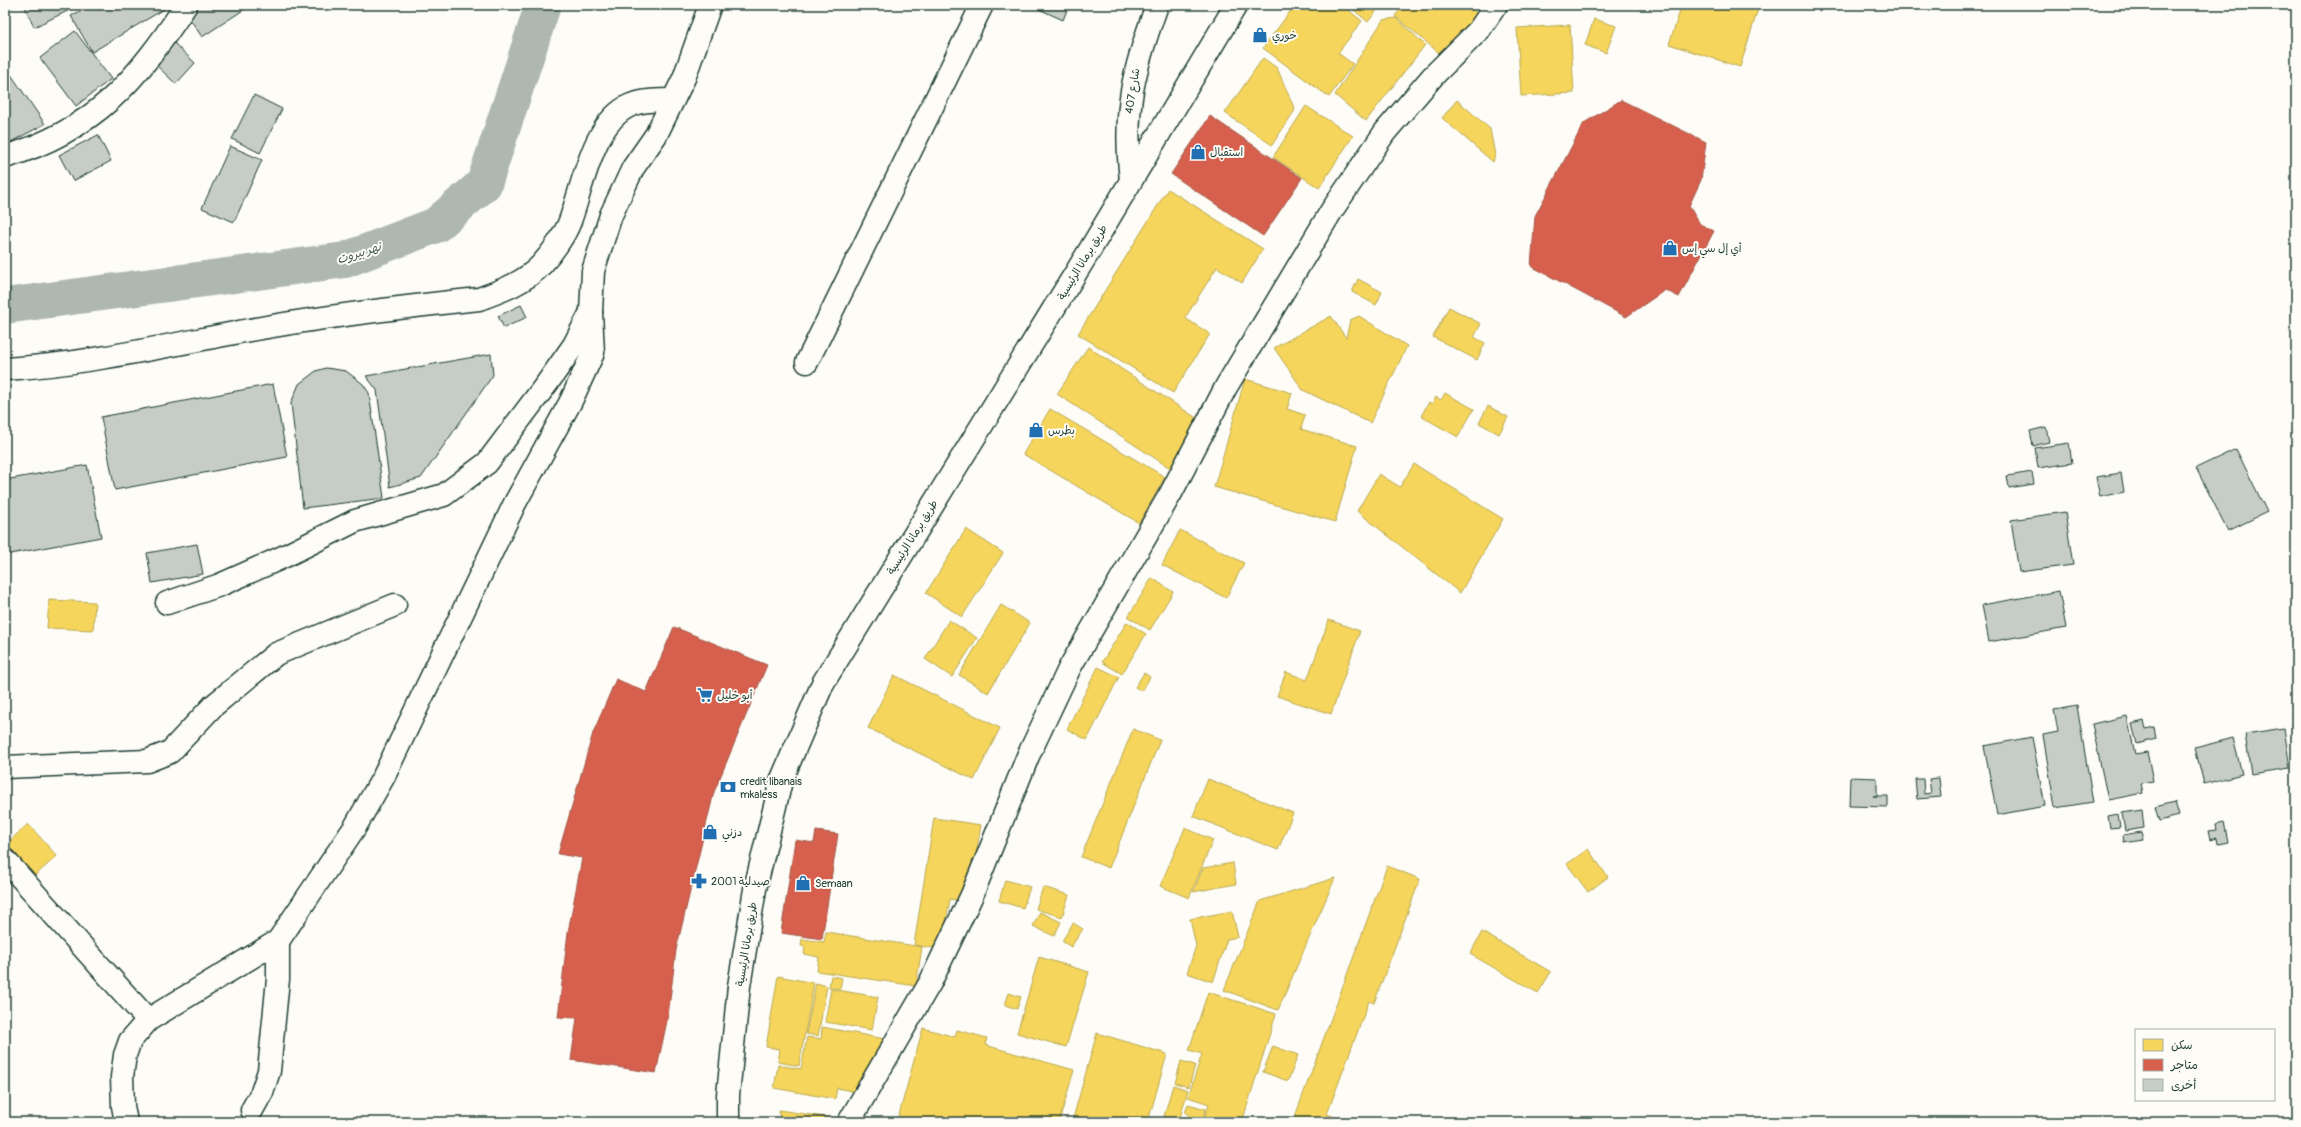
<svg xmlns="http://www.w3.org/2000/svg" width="2301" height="1127" font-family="Pangolin,'Playpen Sans Arabic',sans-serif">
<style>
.homes{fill:#f6d55c;stroke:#b6a750}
.shops{fill:#d6604d;stroke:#9f5646}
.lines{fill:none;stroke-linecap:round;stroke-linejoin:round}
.river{stroke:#aeb8b1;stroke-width:36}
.building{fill:#c6cdc7;stroke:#1f3d34}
.minor-casing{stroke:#1f3d34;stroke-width:25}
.major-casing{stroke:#1f3d34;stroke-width:25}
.minor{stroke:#fdfcf7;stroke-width:22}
.major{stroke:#fdfcf7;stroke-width:22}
.labels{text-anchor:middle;stroke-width:4;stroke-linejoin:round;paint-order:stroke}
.poi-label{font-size:11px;fill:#1f3d34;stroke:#fdfcf7;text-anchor:start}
.street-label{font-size:11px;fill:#1f3d34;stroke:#fdfcf7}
.water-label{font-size:12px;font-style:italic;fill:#435c53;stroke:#fdfcf7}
</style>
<rect width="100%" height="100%" fill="#fdfcf7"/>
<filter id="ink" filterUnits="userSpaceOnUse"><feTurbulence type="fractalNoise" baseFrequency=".025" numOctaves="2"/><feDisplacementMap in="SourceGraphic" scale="8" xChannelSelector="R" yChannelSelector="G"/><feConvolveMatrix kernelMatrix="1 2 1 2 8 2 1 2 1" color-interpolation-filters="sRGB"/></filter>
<g filter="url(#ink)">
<g class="homes">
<polygon points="1295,5 1342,5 1362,21 1338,53 1353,64 1329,97 1263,48"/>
<polygon points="1348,5 1381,5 1368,22"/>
<polygon points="1404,5 1467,5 1479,15 1444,57 1395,16"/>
<polygon points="1682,5 1759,6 1740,67 1669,44"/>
<polygon points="1396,18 1425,45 1366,121 1335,95 1383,20"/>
<polygon points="1594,19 1616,26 1606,53 1585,45"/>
<polygon points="1570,25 1574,93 1521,96 1517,28"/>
<polygon points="1263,58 1277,68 1295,110 1272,145 1225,113"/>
<polygon points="1457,100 1490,129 1495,155 1493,162 1442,118"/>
<polygon points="1306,106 1353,136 1319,188 1273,157"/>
<polygon points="1168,189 1263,249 1242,283 1217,267 1185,318 1210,334 1173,393 1078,334"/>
<polygon points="1358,279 1382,292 1376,305 1352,292"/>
<polygon points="1449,307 1481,324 1474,337 1485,343 1477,360 1433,337"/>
<polygon points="1331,316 1346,338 1350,320 1359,316 1407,346 1370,423 1303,390 1274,348"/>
<polygon points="1088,347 1204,423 1173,470 1057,394"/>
<polygon points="1245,379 1292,393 1287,409 1305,415 1301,429 1357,446 1335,522 1214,487"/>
<polygon points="1445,393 1474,409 1458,437 1421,416 1429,402 1432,404 1436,397 1441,400"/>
<polygon points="1488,406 1508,417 1499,434 1479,423"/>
<polygon points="1050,409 1165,477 1139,523 1023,454"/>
<polygon points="1414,464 1503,519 1460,593 1357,511 1379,474 1400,487"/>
<polygon points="966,529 1003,553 962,617 926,593"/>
<polygon points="1180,530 1244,563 1226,598 1162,565"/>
<polygon points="1152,578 1173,592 1150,630 1128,617"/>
<polygon points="49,600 95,602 93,630 47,628"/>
<polygon points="1001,605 1030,623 988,693 959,675"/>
<polygon points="949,620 977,638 952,677 925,659"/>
<polygon points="1329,620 1360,631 1331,714 1277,696 1286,672 1307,680"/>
<polygon points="1127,622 1146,634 1122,674 1102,662"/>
<polygon points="1098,667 1119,677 1087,740 1067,729"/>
<polygon points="1144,673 1150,677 1142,691 1135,687"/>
<polygon points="894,675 1000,728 974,780 868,728"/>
<polygon points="1133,729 1160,740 1109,868 1081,857"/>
<polygon points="1208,779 1293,813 1278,850 1193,816"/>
<polygon points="934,818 981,825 968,902 950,899 941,949 914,945"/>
<polygon points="28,824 57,856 29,881 5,855 5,845"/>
<polygon points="1185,828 1213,840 1189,898 1160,886"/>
<polygon points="1588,849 1608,877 1588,892 1567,864"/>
<polygon points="1233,863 1236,884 1193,892 1203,868"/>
<polygon points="1387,866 1420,879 1374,1003 1369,1001 1327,1114 1337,1118 1335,1122 1293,1122"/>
<polygon points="1335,878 1278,1010 1224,990 1260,901"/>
<polygon points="1005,880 1030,887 1023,908 999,901"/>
<polygon points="1043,887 1069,895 1062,917 1036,909"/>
<polygon points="1232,911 1238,937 1227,939 1213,982 1187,973 1196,946 1190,919"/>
<polygon points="1040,912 1061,922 1054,936 1033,926"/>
<polygon points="1073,923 1083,929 1071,947 1062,941"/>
<polygon points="826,932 922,947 916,986 817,971 819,957 804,954 805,947 801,946 802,939 824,942"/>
<polygon points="1482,932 1551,972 1538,993 1470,954"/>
<polygon points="1039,957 1089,972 1066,1047 1017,1033"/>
<polygon points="778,976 814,983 799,1066 778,1062 780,1049 766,1047"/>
<polygon points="831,976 842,978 840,989 829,987"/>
<polygon points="816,983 827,986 818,1036 806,1034"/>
<polygon points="831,989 878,997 872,1030 825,1022"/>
<polygon points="1208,992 1276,1014 1242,1122 1213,1122 1204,1119 1209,1104 1188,1097 1202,1054 1189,1050"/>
<polygon points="1009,993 1021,997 1017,1009 1005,1005"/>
<polygon points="822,1027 890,1040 861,1093 837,1088 835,1099 774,1088 778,1065 801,1069 807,1037 821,1039"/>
<polygon points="923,1028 955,1037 957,1030 987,1038 985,1045 1074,1070 1059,1122 897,1122"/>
<polygon points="1097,1033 1167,1054 1148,1122 1072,1122"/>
<polygon points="1273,1046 1298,1055 1288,1081 1263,1072"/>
<polygon points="1181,1061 1195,1065 1189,1087 1175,1083"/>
<polygon points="1173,1085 1188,1090 1179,1121 1164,1116"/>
<polygon points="1188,1104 1206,1109 1202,1122 1186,1122 1189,1114 1185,1113"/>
<polygon points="779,1110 831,1118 829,1122 780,1122"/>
</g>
<g class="shops">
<polygon points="1621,100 1706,142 1701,180 1689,206 1700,224 1714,231 1679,297 1665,290 1626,317 1531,266 1535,216 1584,123"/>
<polygon points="1210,116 1302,178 1263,236 1171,174"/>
<polygon points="674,627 767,665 714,792 676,950 668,1016 656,1073 571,1060 577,1018 558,1017 568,932 582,858 558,854 593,733 616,679 646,692"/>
<polygon points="816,831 838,834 822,939 781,933 795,840 814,843"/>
</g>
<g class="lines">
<polyline class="river" points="5,306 345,260 436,225 484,184 543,5"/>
</g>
<g class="building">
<polygon points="24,5 80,5 34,27"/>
<polygon points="91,5 171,5 92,52 71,16"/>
<polygon points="198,5 251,5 202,37 186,13"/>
<polygon points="1030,5 1069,5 1063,20"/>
<polygon points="75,31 111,79 76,106 40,58"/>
<polygon points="174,43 195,63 176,84 155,64"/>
<polygon points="5,66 45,124 5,145"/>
<polygon points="254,95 282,109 260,153 232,139"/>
<polygon points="98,135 111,161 73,181 59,155"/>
<polygon points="230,146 262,160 234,222 202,208"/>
<polygon points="521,305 527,317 504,328 498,316"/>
<polygon points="491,354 493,375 421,478 390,487 377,390 366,376"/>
<polygon points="326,368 346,371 363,384 369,393 384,498 303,508 291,403 299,384 316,371"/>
<polygon points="273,384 287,457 115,490 101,417"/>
<polygon points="2046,427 2049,442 2033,446 2030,431"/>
<polygon points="2069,443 2072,463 2038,468 2035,448"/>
<polygon points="2236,449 2267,512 2228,531 2196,468"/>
<polygon points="87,465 101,537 5,555 5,480"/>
<polygon points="2032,472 2034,484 2009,488 2007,476"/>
<polygon points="2121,473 2124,492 2100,497 2096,477"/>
<polygon points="2065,512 2073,565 2019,572 2011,520"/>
<polygon points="197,544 203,574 152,583 147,553"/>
<polygon points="2059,591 2066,628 1989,642 1982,605"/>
<polygon points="2077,706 2093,802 2055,808 2043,735 2058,732 2054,710"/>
<polygon points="2127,716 2135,754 2147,752 2153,781 2141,783 2143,793 2108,800 2092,724"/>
<polygon points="2144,721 2146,729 2154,727 2156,739 2137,744 2132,724"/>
<polygon points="2284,728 2290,768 2251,774 2245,734"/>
<polygon points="2032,737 2045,806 1997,815 1984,746"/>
<polygon points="2233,738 2242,774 2204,784 2195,748"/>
<polygon points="1850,777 1877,778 1877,796 1873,796 1888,796 1888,807 1849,806"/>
<polygon points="1939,778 1941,797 1917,799 1915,779 1923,779 1924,794 1931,793 1929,779"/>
<polygon points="2175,802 2179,816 2159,821 2155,807"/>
<polygon points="2142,810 2144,828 2125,831 2122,813"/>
<polygon points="2118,814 2120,827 2110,828 2108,816"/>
<polygon points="2224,822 2228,842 2218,844 2217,838 2211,840 2209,831 2217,830 2216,824"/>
<polygon points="2141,832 2143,840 2124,843 2123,835"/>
</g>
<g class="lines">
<defs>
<g id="minor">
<path d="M5 157C95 130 136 81 186 5"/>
<path d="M1131 180C1123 109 1133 72 1157 5"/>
<polyline points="807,362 982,5"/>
<path d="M5 369C88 364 169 345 250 330 326 316 402 307 479 299 501 291 526 282 542 264 552 253 565 235 570 221 583 186 593 121 631 105 643 100 659 100 673 100"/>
<polyline points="167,603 220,585 283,557 355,521 444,495 487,463 548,382 574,345 591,312"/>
<polyline points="5,767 147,761 170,752 213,706 276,654 395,605"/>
<polyline points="5,860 148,1020"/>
<polyline points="252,1110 262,1092 269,1071 278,979 278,941"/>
<polyline points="126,1122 123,1106 122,1077 125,1055 130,1041 148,1020 278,941 355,827 384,776 515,503 571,401 593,353 591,312 593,271 611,215 633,168 656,135 684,78 710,5"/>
<polyline points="849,1122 930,983 972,895 1028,756 1070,667 1171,493 1226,387 1332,210 1385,132 1433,76 1479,30 1496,5"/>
</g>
<polyline id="major" points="728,1122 728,1095 739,986 755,889 781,781 823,683 1088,253 1236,5"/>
</defs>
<use href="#minor" class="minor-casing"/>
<use href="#major" class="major-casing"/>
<use href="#minor" class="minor"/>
<use href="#major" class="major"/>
</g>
</g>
<defs>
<symbol id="shop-bare" viewBox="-9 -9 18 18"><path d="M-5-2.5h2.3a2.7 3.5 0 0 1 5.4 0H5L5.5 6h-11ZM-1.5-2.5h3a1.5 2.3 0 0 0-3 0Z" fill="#1f6fb2" stroke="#fdfcf7" stroke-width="2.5" paint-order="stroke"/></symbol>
<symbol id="supermarket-bare" viewBox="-9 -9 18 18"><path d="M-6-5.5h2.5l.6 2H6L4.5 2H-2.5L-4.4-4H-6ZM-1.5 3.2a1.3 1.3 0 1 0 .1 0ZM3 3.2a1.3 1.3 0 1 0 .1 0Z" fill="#1f6fb2" stroke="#fdfcf7" stroke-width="2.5" paint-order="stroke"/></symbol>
<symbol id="bank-bare" viewBox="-9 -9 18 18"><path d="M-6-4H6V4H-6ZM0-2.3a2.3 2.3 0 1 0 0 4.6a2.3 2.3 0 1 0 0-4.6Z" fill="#1f6fb2" stroke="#fdfcf7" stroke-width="2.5" paint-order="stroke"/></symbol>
<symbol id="pharmacy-bare" viewBox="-9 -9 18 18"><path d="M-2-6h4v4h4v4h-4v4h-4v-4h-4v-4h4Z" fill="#1f6fb2" stroke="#fdfcf7" stroke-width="2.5" paint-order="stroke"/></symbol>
</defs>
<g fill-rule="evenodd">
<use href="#shop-bare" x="1249" y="24" width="22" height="22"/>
<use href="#shop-bare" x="1187" y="141" width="22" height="22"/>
<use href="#shop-bare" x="1659" y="237" width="22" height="22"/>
<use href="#shop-bare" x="1025" y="419" width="22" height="22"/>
<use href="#supermarket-bare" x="694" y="684" width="22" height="22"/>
<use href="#bank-bare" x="717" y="776" width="22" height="22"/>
<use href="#shop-bare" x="699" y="821" width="22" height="22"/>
<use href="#pharmacy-bare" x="688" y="870" width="22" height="22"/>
<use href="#shop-bare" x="792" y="872" width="22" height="22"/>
</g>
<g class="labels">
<g class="poi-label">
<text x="1272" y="39">خوري</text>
<text x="1210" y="156">استقبال</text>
<text x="1682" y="252">أي إل سي إس</text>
<text x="1048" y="434">بطرس</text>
<text x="717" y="699">أبو خليل</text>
<text x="740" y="785">credit libanais<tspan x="740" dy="13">mkaless</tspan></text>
<text x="722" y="836">دزني</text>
<text x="711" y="885">صيدلية 2001</text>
<text x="815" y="887">Semaan</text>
</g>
<g class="street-label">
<text transform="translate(1132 91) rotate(-81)" y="4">شارع 407</text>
<text transform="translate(1082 262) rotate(-59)" y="4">طريق برمانا الرئيسية</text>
<text transform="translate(912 537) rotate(-58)" y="4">طريق برمانا الرئيسية</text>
<text transform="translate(746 944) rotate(-81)" y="4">طريق برمانا الرئيسية</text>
</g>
<g class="water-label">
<text transform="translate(359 253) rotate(-18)" y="4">نهر بيروت</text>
</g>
</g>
<rect width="2301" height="1127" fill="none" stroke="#fdfcf7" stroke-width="20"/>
<rect x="10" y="10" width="2281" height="1107" fill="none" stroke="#1f3d34" stroke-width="1.5" filter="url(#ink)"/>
<rect x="2135" y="1029" width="140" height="72" fill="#fdfcf7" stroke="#a4b0a9"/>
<rect x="2143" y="1039" width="20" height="12" fill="#f6d55c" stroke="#a4b0a9"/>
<text x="2171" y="1049" font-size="12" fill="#1f3d34">سكن</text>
<rect x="2143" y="1059" width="20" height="12" fill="#d6604d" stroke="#a4b0a9"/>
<text x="2171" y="1069" font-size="12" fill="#1f3d34">متاجر</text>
<rect x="2143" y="1079" width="20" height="12" fill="#c6cdc7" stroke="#a4b0a9"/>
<text x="2171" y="1089" font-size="12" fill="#1f3d34">أخرى</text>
</svg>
